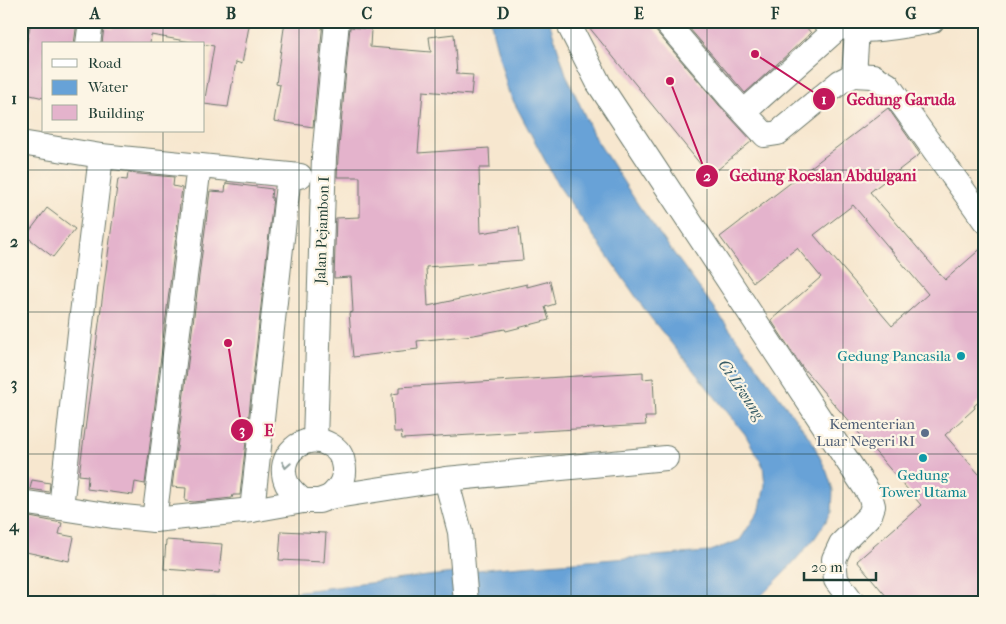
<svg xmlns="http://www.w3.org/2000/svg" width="1006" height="624" font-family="'IM FELL French Canon',serif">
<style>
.water{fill:#67a2d7;stroke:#437086}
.building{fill:#e4b3cc;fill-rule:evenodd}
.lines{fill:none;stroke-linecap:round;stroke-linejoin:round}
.minor-casing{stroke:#6b786a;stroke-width:26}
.minor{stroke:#fff;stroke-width:24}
.oneway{stroke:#8f9e9a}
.grid{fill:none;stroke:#1f3d34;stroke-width:1;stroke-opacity:0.55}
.culture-dot{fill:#0f9aa8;stroke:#fcf5e5;stroke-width:2}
.service-dot{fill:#5c6f8a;stroke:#fcf5e5;stroke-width:2}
.labels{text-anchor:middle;stroke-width:4.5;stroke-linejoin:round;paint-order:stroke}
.street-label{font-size:15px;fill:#1f3d34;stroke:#fcf5e5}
.culture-label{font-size:15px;fill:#0d838f;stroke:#fcf5e5;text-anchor:end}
.service-label{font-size:15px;fill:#4e5e75;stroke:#fcf5e5;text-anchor:end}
.water-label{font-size:16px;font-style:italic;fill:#355b65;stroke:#fcf5e5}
.leader{fill:none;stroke:#c2185b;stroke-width:2}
.callout-dot{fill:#c2185b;stroke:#fcf5e5;stroke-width:2}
.mark-label{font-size:15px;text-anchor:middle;font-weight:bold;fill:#fff}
.callout-label{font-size:16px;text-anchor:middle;font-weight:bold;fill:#c2185b;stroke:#fcf5e5;stroke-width:4.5;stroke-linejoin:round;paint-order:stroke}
.neatline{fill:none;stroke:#1f3d34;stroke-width:2}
.grid-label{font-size:16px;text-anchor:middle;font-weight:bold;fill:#1f3d34}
</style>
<rect width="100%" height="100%" fill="#fcf5e5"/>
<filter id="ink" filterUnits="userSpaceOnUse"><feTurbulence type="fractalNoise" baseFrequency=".02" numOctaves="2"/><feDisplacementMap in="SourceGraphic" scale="10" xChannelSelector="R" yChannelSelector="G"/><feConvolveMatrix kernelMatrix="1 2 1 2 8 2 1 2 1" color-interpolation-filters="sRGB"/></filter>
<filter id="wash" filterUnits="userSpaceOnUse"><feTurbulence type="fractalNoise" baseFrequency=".0096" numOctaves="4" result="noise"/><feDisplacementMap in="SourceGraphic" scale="20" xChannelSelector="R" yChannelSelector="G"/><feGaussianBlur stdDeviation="1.12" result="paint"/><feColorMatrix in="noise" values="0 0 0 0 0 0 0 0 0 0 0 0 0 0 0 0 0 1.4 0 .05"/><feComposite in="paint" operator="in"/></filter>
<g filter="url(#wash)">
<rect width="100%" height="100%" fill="#f7e7cf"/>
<g class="water">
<polygon points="491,21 549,21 566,74 594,136 639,206 812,441 827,472 833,490 832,512 815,538 783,574 762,595 742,603 168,603 293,592 495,568 708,552 740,540 760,509 765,485 763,466 745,434 650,317 558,185 508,91 493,33"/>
<polygon points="21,598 22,599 93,603 21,603"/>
</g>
<g id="blocks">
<g class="building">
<polygon points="31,21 70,21 77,22 74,44 44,44 44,98 21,93 21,71"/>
<polygon points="114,21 250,21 242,64 236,62 228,107 204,104 214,46 151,35 150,44 102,44 104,27 113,29"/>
<polygon points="285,21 323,21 313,127 274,121 280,85 276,84"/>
<polygon points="584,21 652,21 655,30 719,105 752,141 710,176"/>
<polygon points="683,21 730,21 736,29 745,21 801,21 811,33 745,93"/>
<polygon points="350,27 371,29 370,47 431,52 429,37 454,34 457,74 473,75 471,95 423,91 418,153 489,148 490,168 479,168 481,233 519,227 523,260 426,267 428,306 527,284 527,287 550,281 555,304 545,307 549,320 506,331 505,329 474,335 417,341 418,349 353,357 349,313 353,312 351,277 334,278 336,218 360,217 360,177 337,177 338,158"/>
<path d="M888 108 920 154 870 192 945 280 985 245V396L974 406 975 408 945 435 985 481V603H892L857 561 921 505 802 367 771 320 821 277 797 248 753 282 720 237ZM853 205 928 294 892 326 814 235Z"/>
<polygon points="128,173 174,177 173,186 182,188 145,484 135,482 133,495 87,489 88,476 79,475 118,179 127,180"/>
<polygon points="226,183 272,189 271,198 273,198 240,495 233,495 232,498 194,502 185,501 186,488 172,487 210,191 225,192"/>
<polygon points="47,208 75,229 53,257 26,236"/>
<polygon points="643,372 643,379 653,378 655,417 645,417 646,425 402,439 401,432 394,432 392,394 399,393 399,387"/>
<polygon points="32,480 50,483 49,492 30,489"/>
<polygon points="24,516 62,523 59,534 74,537 69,561 21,551 21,527"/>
<polygon points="281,531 326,533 324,562 279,560"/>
<polygon points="166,540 222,544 219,573 164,569"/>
</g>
</g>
</g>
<g filter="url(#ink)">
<use href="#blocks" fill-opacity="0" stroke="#6b786a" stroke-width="1"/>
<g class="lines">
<defs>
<g id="minor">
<polyline points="570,21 571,29 599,84 870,495 873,506 870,515 841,544 834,559 836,580 853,603"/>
<polyline points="665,21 729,96 765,135 778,133 840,82 854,75 873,76 888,85 985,221"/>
<path d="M825 21C856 37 899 27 932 21"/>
<polyline points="88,44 91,21"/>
<polyline points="854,75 857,30"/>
<polyline points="744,112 839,27"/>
<polyline points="21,143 101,156"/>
<polyline points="300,176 101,156 82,314 61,508 113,516 154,520 252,510 303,501 319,501 330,497 446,479 666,458"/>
<polyline points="315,440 324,157 337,21"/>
<polyline points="446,479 460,532 466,603"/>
<path d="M303 501C297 496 291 491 287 484 274 456 304 430 330 445 337 449 342 455 343 463 347 478 340 488 330 497"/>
<polyline points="21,502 61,508"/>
<polyline points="252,510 289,175"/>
<polyline points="154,520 199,166"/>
</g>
</defs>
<use href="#minor" class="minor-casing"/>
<use href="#minor" class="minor"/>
</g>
<defs><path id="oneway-chevron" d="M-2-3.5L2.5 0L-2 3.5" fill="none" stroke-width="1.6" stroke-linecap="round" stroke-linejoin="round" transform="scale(1.25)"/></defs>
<use class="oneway" href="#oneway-chevron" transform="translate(286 465) rotate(100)"/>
</g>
<path class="grid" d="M163 21V44M299 21V603M435 21V603M571 21V603M707 21V603M843 21V603M163 131V603M21 170H985M21 312H985M21 454H985"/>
<g class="culture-dot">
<circle cx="961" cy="356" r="5"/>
<circle cx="923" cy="458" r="5"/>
</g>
<circle class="service-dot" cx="925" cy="433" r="5"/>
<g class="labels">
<g class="street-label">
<text transform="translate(322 230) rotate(-88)" y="5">Jalan Pejambon I</text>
</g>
<g class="culture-label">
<text x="951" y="361">Gedung Pancasila</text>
<text x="923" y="480" text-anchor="middle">Gedung<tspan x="923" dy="17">Tower Utama</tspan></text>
</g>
<g class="service-label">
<text x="915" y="429">Kementerian<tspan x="915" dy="17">Luar Negeri RI</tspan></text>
</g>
<g class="water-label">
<text transform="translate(742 389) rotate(56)" y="6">Ci Liwung</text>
</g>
</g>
<path class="leader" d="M755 54L824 99M670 81L707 176M228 343L242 430"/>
<g class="callout-dot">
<circle cx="755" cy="54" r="5"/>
<circle cx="670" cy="81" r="5"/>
<circle cx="228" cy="343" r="5"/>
<circle cx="824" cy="99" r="12"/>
<circle cx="707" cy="176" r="12"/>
<circle cx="242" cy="430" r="12"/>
</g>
<g class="mark-label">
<text x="824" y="104">1</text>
<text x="707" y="181">2</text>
<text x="242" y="435">3</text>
</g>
<g class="callout-label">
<text x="901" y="105">Gedung Garuda</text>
<text x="823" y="181">Gedung Roeslan Abdulgani</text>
<text x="269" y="436">E</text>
</g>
<rect width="1006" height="624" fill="none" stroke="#fcf5e5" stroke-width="55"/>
<rect x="42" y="42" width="162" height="90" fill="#fcf5e5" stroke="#a4ab9e"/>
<rect x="52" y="59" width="25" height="8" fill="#ffffff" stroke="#a4ab9e"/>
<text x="88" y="68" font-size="15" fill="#1f3d34">Road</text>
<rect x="52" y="80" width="25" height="15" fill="#67a2d7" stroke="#a4ab9e"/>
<text x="88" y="92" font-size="15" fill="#1f3d34">Water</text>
<rect x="52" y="105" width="25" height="15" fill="#e4b3cc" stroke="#a4ab9e"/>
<text x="88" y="118" font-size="15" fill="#1f3d34">Building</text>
<path d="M804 572v8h72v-8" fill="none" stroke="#1f3d34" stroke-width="2.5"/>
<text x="811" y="572" font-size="15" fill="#1f3d34" stroke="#fcf5e5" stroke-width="4" paint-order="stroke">20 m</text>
<rect x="28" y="28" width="950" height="568" class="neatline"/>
<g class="grid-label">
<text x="95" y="19">A</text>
<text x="231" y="19">B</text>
<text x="367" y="19">C</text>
<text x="503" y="19">D</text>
<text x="639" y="19">E</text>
<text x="775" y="19">F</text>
<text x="911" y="19">G</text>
<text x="14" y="104">1</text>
<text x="14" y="247">2</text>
<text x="14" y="389">3</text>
<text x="14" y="531">4</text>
</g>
</svg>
